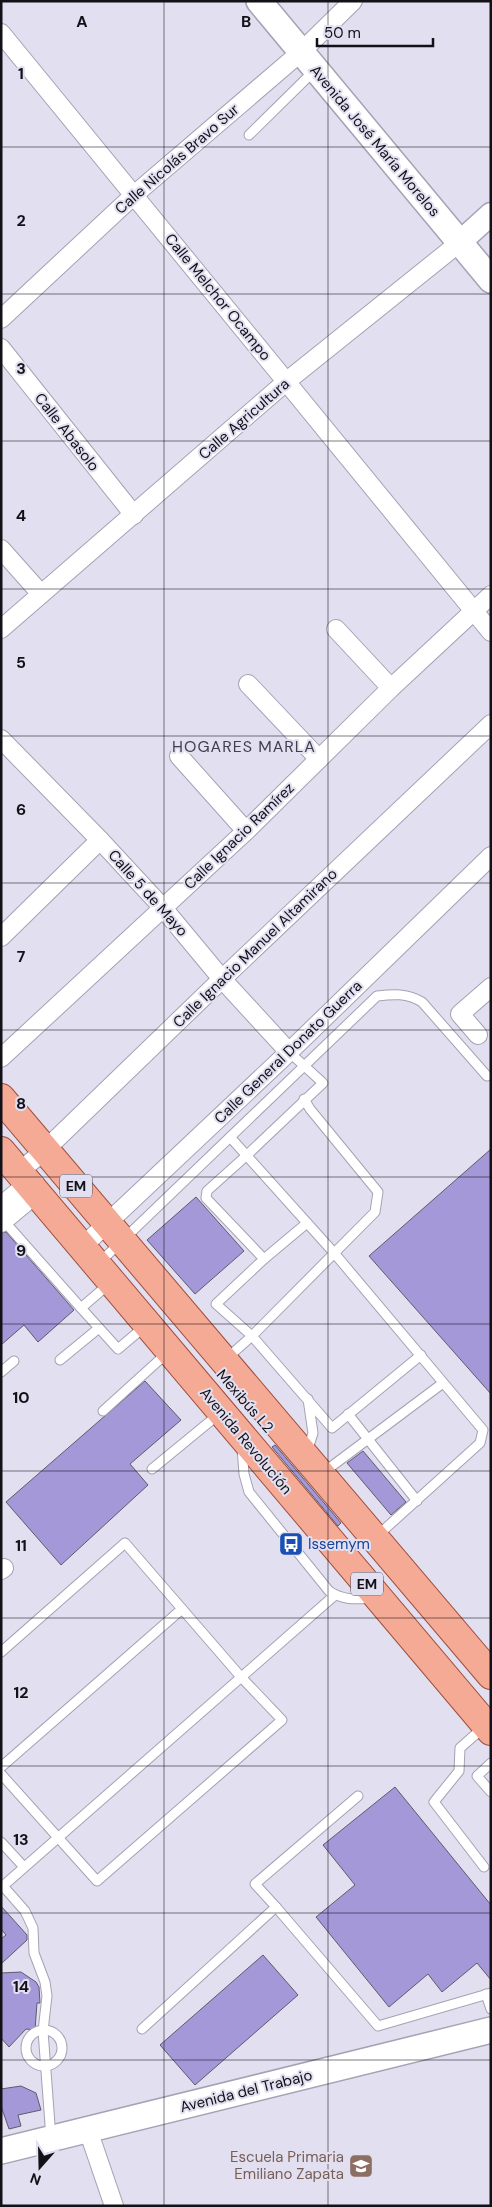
<svg xmlns="http://www.w3.org/2000/svg" width="492" height="2207" font-family="'DM Sans',sans-serif">
<style>
.building{fill:#a498d9;stroke:#5e5b6b}
.lines{fill:none;stroke-linecap:round;stroke-linejoin:round}
.service-casing{stroke:#a4a2b3;stroke-width:11}
.minor-casing{stroke:#a4a2b3;stroke-width:20}
.tertiary-casing{stroke:#a4a2b3;stroke-width:25}
.secondary-casing{stroke:#a4a2b3;stroke-width:28}
.primary-casing{stroke:#a04f3b;stroke-width:30}
.service{stroke:#fff;stroke-width:9}
.minor{stroke:#fff;stroke-width:18}
.tertiary{stroke:#fff;stroke-width:22}
.secondary{stroke:#fff;stroke-width:25}
.primary{stroke:#f4aa95;stroke-width:28}
.grid{fill:none;stroke:#121117;stroke-width:1;stroke-opacity:0.55}
.labels{text-anchor:middle;stroke-width:4;stroke-linejoin:round;paint-order:stroke}
.shield{fill:#e2dff1;stroke:#504f58;stroke-width:1}
.shield-label{font-size:14px;font-weight:bold;fill:#121117}
.street-label{font-size:15px;fill:#121117;stroke:#e2dff1}
.transit-label{font-size:15px;fill:#164399;stroke:#e2dff1;text-anchor:start}
.education-label{font-size:15px;fill:#785e54;stroke:#e2dff1;text-anchor:end}
.neighbourhood-label{font-size:16px;letter-spacing:1px;fill:#413e4d;stroke:#e2dff1}
.grid-label{font-size:16px;text-anchor:middle;font-weight:bold;fill:#121117;stroke:#e2dff1;stroke-width:4;stroke-linejoin:round;paint-order:stroke}
</style>
<rect width="100%" height="100%" fill="#e2dff1"/>
<g class="building">
<polygon points="491,1149 491,1394 369,1256"/>
<polygon points="196,1197 244,1251 195,1294 147,1240"/>
<polygon points="6,1232 74,1310 38,1342 24,1325 1,1345 1,1233"/>
<polygon points="145,1381 181,1420 130,1464 148,1485 61,1565 6,1502"/>
<polygon points="275,1445 341,1523 338,1526 272,1447"/>
<polygon points="363,1451 406,1502 391,1515 347,1463"/>
<polygon points="395,1787 491,1905 491,1980 477,1963 442,1992 428,1974 389,2007 316,1917 355,1885 323,1845"/>
<polygon points="1,1906 27,1935 27,1940 1,1964 1,1939 6,1935 1,1929"/>
<polygon points="263,1955 298,1995 195,2085 160,2045"/>
<polygon points="21,1972 36,1982 39,1987 40,2003 37,2003 35,2030 26,2029 9,2047 1,2038 1,1973"/>
<polygon points="21,2086 36,2093 41,2110 18,2115 21,2126 9,2129 1,2106 1,2089"/>
</g>
<g class="lines">
<defs>
<g id="service">
<polyline points="249,135 314,71"/>
<polyline points="230,1137 335,1254 483,1430 480,1443 377,1536"/>
<polyline points="4,1221 81,1308 110,1283"/>
<polyline points="307,1223 264,1259 216,1304 252,1336 332,1428 421,1355"/>
<polyline points="264,1259 206,1198 207,1191 246,1156 323,1083 289,1052"/>
<path d="M100 1262 377 996C394 994 407 993 422 1002L487 1076"/>
<polyline points="81,1308 118,1349 144,1327"/>
<polyline points="226,1359 252,1336 375,1212 378,1192 310,1109 304,1099"/>
<polyline points="60,1360 99,1328"/>
<polyline points="1,1372 14,1361"/>
<polyline points="103,1411 167,1353"/>
<polyline points="348,1414 417,1501"/>
<path d="M242 1447 244 1474 249 1492 329 1591C344 1601 357 1599 373 1598"/>
<polyline points="307,1452 313,1433 308,1399"/>
<polyline points="152,1469 219,1414"/>
<polyline points="324,1472 443,1383"/>
<polyline points="1,1652 125,1543 241,1677 282,1720 97,1881 1,1774"/>
<polyline points="491,1763 477,1776 491,1792"/>
<polyline points="1,1767 182,1609"/>
<polyline points="1,1842 24,1867"/>
<polyline points="484,1867 434,1802 459,1771 460,1748 485,1726"/>
<polyline points="276,1907 255,1884 358,1796"/>
<polyline points="486,1994 491,2009"/>
<polyline points="142,2029 276,1907 378,2026 491,1993"/>
<circle cx="44" cy="2048" r="18"/>
<polyline points="51,2138 43,2031 47,1996 45,1982 34,1953 33,1928 25,1911 3,1886 335,1595"/>
</g>
<g id="minor">
<polyline points="1,33 491,632"/>
<polyline points="1,319 134,195 301,52 353,1"/>
<polyline points="1,348 134,515"/>
<polyline points="1,549 41,594"/>
<polyline points="1,629 287,381 459,243"/>
<polyline points="336,629 391,688"/>
<polyline points="248,684 319,759"/>
<polyline points="1,739 100,840 163,908 222,979 289,1052"/>
<polyline points="179,756 246,831"/>
<polyline points="1,937 100,840"/>
<polyline points="478,1035 460,1014 491,987"/>
<polyline points="1,1058 246,831 391,688 491,595"/>
<polyline points="19,1172 45,1150 222,979 491,724"/>
<polyline points="1,1206 28,1183"/>
<polyline points="1,1223 37,1193 35,1183"/>
<polyline points="83,1246 289,1052 491,856"/>
<polyline points="1,1570 4,1568"/>
<polyline points="88,2130 114,2206"/>
</g>
<polyline id="tertiary" points="459,243 491,214"/>
<g id="secondary">
<polyline points="259,1 491,280"/>
<polyline points="1,2151 491,2030"/>
</g>
<g id="primary">
<polyline points="1,1098 491,1675"/>
<polyline points="1,1151 491,1731"/>
</g>
</defs>
<use href="#service" class="service-casing"/>
<use href="#minor" class="minor-casing"/>
<use href="#tertiary" class="tertiary-casing"/>
<use href="#secondary" class="secondary-casing"/>
<use href="#primary" class="primary-casing"/>
<use href="#service" class="service"/>
<use href="#minor" class="minor"/>
<use href="#tertiary" class="tertiary"/>
<use href="#secondary" class="secondary"/>
<use href="#primary" class="primary"/>
</g>
<path class="grid" d="M164 1V2206M328 1V2206M1 147H491M1 294H491M1 441H491M1 589H491M1 736H491M1 883H491M1 1030H491M1 1177H491M1 1324H491M1 1471H491M1 1618H491M1 1766H491M1 1913H491M1 2060H491"/>
<defs>
<symbol id="bus-square" viewBox="-11 -11 22 22"><rect x="-9" y="-9" width="18" height="18" rx="4" fill="#1a4fb4" stroke="#e2dff1"/><path d="M-5-6H5V4H4V6H2V4H-2V6H-4V4H-5ZM-3.5-4V0h7V-4ZM-3.5 1.2v1.5H-2V1.2ZM2 1.2v1.5H3.5V1.2Z" fill="#fff"/></symbol>
<symbol id="school-square" viewBox="-11 -11 22 22"><rect x="-9" y="-9" width="18" height="18" rx="4" fill="#8d6e63" stroke="#e2dff1"/><path d="M0-5L7-2L0 1L-7-2ZM-4 1L0 2.5L4 1V4Q0 6-4 4Z" fill="#fff"/></symbol>
</defs>
<g fill-rule="evenodd">
<use href="#bus-square" x="277" y="1530" width="28" height="28"/>
<use href="#school-square" x="347" y="2152" width="28" height="28"/>
</g>
<g class="labels">
<g class="shield">
<rect x="60" y="1174.5" width="32" height="23" rx="4"/>
<rect x="351" y="1572.5" width="32" height="23" rx="4"/>
</g>
<g class="shield-label">
<text x="76" y="1191">EM</text>
<text x="367" y="1589">EM</text>
</g>
<g class="street-label">
<text transform="translate(375 141) rotate(50)" y="5">Avenida José María Morelos</text>
<text transform="translate(177 159) rotate(-41)" y="5">Calle Nicolás Bravo Sur</text>
<text transform="translate(218 297) rotate(51)" y="5">Calle Melchor Ocampo</text>
<text transform="translate(244 419) rotate(-41)" y="5">Calle Agricultura</text>
<text transform="translate(67 432) rotate(52)" y="5">Calle Abasolo</text>
<text transform="translate(239 836) rotate(-44)" y="5">Calle Ignacio Ramírez</text>
<text transform="translate(148 893) rotate(48)" y="5">Calle 5 de Mayo</text>
<text transform="translate(255 948) rotate(-44)" y="5">Calle Ignacio Manuel Altamirano</text>
<text transform="translate(288 1052) rotate(-44)" y="5">Calle General Donato Guerra</text>
<text transform="translate(245 1401) rotate(49)" y="5">Mexibús L2</text>
<text transform="translate(246 1441) rotate(50)" y="5">Avenida Revolución</text>
<text transform="translate(246 2091) rotate(-14)" y="5">Avenida del Trabajo</text>
</g>
<g class="transit-label">
<text x="308" y="1549">Issemym</text>
</g>
<g class="education-label">
<text x="344" y="2162">Escuela Primaria<tspan x="344" dy="17">Emiliano Zapata</tspan></text>
</g>
<g class="neighbourhood-label">
<text x="244" y="752">HOGARES MARLA</text>
</g>
</g>
<g class="grid-label">
<text x="82" y="27">A</text>
<text x="246" y="27">B</text>
<text x="21" y="79">1</text>
<text x="21" y="226">2</text>
<text x="21" y="374">3</text>
<text x="21" y="521">4</text>
<text x="21" y="668">5</text>
<text x="21" y="815">6</text>
<text x="21" y="962">7</text>
<text x="21" y="1109">8</text>
<text x="21" y="1256">9</text>
<text x="21" y="1403">10</text>
<text x="21" y="1551">11</text>
<text x="21" y="1698">12</text>
<text x="21" y="1845">13</text>
<text x="21" y="1992">14</text>
</g>
<rect width="492" height="2207" fill="none" stroke="#121117" stroke-width="5"/>
<g transform="translate(40 2167) rotate(200)" stroke="#e2dff1" stroke-width="4" paint-order="stroke">
<path d="M0-4L9 19L0 12L-9 19Z" fill="#121117"/>
<text y="-8" font-size="14" font-weight="bold" text-anchor="middle" fill="#121117">N</text>
</g>
<path d="M317 38v8h116v-8" fill="none" stroke="#121117" stroke-width="2.5"/>
<text x="324" y="38" font-size="15" fill="#121117" stroke="#e2dff1" stroke-width="4" paint-order="stroke">50 m</text>
</svg>
